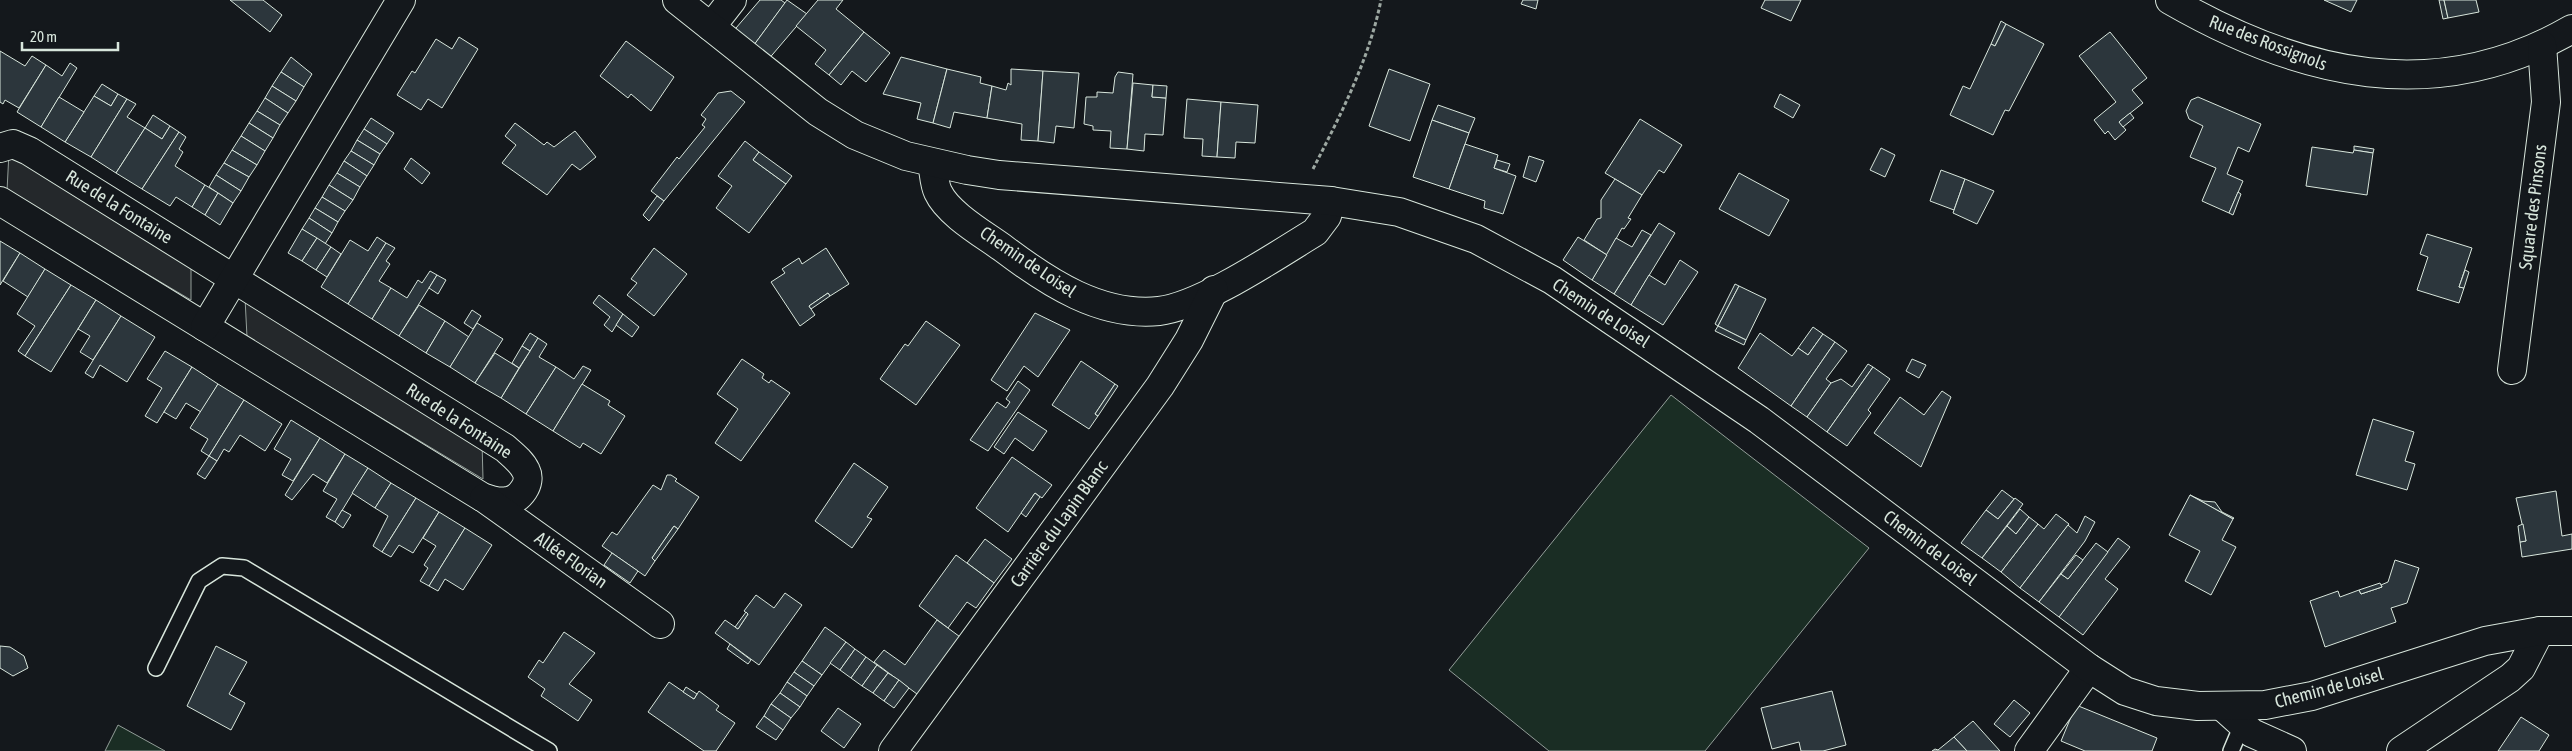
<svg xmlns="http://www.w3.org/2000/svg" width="2572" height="751" font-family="'Asap Condensed',sans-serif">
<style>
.green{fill:#1a2d24;stroke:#939e99}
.parking{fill:#24282b;stroke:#939e99}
.building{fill:#2c363c;stroke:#d8e6dc}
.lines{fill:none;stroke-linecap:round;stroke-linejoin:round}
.service-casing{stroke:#d8e6dc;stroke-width:18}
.minor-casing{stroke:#d8e6dc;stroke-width:30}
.tertiary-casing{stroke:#d8e6dc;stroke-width:30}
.path{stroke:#9da8a2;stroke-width:3;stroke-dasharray:4 2.5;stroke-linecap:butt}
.service{stroke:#14181c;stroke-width:15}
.minor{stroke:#14181c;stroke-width:28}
.tertiary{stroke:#14181c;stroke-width:28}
.labels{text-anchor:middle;stroke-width:4;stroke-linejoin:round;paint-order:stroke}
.street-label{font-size:18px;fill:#d8e6dc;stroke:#14181c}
</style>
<rect width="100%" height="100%" fill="#14181c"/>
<g class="green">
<polygon points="1671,395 1869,548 1705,751 1549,751 1449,670"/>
<polygon points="118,725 165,751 105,751"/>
</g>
<g class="parking">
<polygon points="9,152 191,263 191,300 7,191"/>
<polygon points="245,298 482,442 483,479 247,337"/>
</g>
<g class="building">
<polygon points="230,0 263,0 282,15 270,32"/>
<polygon points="760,0 781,0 785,3 751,49 737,38 736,28"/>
<polygon points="787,0 807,14 767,61 751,49"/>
<polygon points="818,0 843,0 836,9 864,32 829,75 815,64 826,50 796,26"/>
<polygon points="1523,0 1538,0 1536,9 1521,4"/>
<polygon points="1765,0 1801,0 1791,21 1761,8"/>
<polygon points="2324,0 2357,0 2351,12"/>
<polygon points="2439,0 2444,0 2448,18 2443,19"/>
<polygon points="2444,0 2476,0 2479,12 2448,18"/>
<polygon points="2001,21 2006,24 1995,46 1991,44"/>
<polygon points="2006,24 2044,44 2009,111 2005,110 1993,135 1950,115 1963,86 1970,89 1991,44 1995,46"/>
<polygon points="864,32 890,53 866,82 852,71 841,85 829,75"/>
<polygon points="2110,32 2147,78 2132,90 2143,103 2119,122 2126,130 2115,140 2108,131 2105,134 2094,120 2116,102 2079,56"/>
<polygon points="459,37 478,49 442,108 428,99 421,110 397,95 412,71 415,73 436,39 452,49"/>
<polygon points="626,41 674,77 651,111 631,94 628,98 600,76"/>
<polygon points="0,51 25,66 32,56 46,65 19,108 5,100 3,104 0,102"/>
<polygon points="291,57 312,74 304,87 281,72"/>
<polygon points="901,57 947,69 933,123 917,119 921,103 883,94"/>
<polygon points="70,63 77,68 41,127 17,112 46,65 62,76"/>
<polygon points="947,69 981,77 980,83 992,86 987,118 954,112 950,128 933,123"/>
<polygon points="1011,69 1043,71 1038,141 1021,140 1022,124 987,118 992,86 1006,90 1008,83 1011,85"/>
<polygon points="1389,69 1430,84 1410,141 1369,126"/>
<polygon points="1043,71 1079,73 1074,128 1056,126 1054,143 1038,141"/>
<polygon points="281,72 304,87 296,101 272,86"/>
<polygon points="1118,72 1133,74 1127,149 1110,148 1111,131 1093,130 1093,126 1084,124 1086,97 1097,97 1097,92 1113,93 1115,77"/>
<polygon points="1133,83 1153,85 1152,97 1166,98 1163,135 1145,134 1144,151 1127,149"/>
<polygon points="102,84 118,94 111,106 94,96"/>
<polygon points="1153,85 1167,86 1166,98 1152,97"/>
<polygon points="272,86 296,101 288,113 265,98"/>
<polygon points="731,91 745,102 664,201 651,191 677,157 679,159 705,127 702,125 706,119 701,115 718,93"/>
<polygon points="118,94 127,99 91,157 65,142 94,96 111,106"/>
<polygon points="1780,94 1800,105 1793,118 1774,107"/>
<polygon points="59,97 84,112 65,142 41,127"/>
<polygon points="2198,97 2261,124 2249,152 2238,147 2227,174 2243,181 2229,213 2202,201 2216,168 2190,157 2203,126 2189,119 2186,111 2191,100"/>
<polygon points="265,98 288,113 280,125 257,111"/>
<polygon points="127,99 136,104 127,117 145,128 116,173 91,157"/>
<polygon points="1187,99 1221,102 1217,157 1202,156 1203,139 1184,138"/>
<polygon points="1221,102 1258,105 1255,143 1236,142 1235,158 1217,157"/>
<polygon points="1438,105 1475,118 1469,133 1432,120"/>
<polygon points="257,111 280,125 273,138 249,123"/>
<polygon points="2130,113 2134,118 2123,127 2119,122"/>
<polygon points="153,115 170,126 162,139 145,128"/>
<polygon points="371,118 394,133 387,144 364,129"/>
<polygon points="1640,119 1682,145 1664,173 1659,170 1642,195 1605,173"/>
<polygon points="1432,120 1469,133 1449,189 1413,177"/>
<polygon points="249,123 273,138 265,151 241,136"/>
<polygon points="515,123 544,145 547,142 554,147 575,131 596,157 580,170 572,164 547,195 502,163 516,145 505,136"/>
<polygon points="170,126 179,132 142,189 116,173 145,128 162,139"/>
<polygon points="364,129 387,144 380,154 357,140"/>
<polygon points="179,132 186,137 179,149 183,152 175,166 205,185 192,207 176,197 170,206 142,189"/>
<polygon points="241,136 265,151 257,165 232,150"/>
<polygon points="357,140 380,154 374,165 351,151"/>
<polygon points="745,141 759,152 753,160 786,184 749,233 716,208 732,186 718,176"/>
<polygon points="1465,144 1498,155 1494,168 1516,176 1503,214 1484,208 1485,201 1449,189"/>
<polygon points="2354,146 2374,149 2373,153 2354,150"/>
<polygon points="2312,147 2353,153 2354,150 2373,153 2367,195 2306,186"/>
<polygon points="1881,148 1895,155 1885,177 1870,170"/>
<polygon points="232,150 257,165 249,177 224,163"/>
<polygon points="351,151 374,165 367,176 344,161"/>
<polygon points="759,152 792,176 786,184 753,160"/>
<polygon points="1529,156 1544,161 1536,182 1523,177"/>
<polygon points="411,158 430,173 422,184 404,169"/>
<polygon points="1497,160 1510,164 1507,172 1494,168"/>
<polygon points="344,161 367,176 360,187 337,173"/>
<polygon points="224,163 249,177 241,191 216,175"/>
<polygon points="1941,170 1965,179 1954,210 1930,201"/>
<polygon points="337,173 360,187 353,200 329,185"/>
<polygon points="1739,173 1789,200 1769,236 1719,209"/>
<polygon points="216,175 241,191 233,203 209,187"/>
<polygon points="1615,179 1642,195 1628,218 1631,219 1624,229 1622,228 1607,255 1584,240 1597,219 1601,218 1601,200"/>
<polygon points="1965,179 1994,191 1977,224 1953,213"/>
<polygon points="205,185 218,193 205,215 192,207"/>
<polygon points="329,185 353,200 345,211 322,197"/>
<polygon points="2238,192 2241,194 2233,215 2229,213"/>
<polygon points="218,193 233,203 220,225 205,215"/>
<polygon points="657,196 664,201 649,221 643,215"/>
<polygon points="322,197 345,211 338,222 315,208"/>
<polygon points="315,208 338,222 332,233 309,218"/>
<polygon points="309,218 332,233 325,244 302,229"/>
<polygon points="1659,223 1675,233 1631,305 1614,294"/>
<polygon points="302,229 317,238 302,261 288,253"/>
<polygon points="1642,230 1651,235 1614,294 1592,280 1616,238 1632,247"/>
<polygon points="2427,234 2472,248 2459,287 2464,288 2459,303 2417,290 2428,257 2420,254"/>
<polygon points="377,237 386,243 348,304 321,287 350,240 368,251"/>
<polygon points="1578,237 1607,255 1592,280 1563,260"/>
<polygon points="317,238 331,247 316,270 302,261"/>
<polygon points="0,241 20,253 0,285"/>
<polygon points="386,243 395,248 386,261 390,264 379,281 391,288 372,319 348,304"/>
<polygon points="331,247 341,254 327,277 316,270"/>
<polygon points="654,248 687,274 654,316 627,295 637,283 631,279"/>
<polygon points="826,248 849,284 830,296 828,293 809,306 815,315 800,326 771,282 785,273 782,269 799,258 802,264"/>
<polygon points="20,253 45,269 28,297 3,281"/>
<polygon points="1680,260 1698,272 1663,325 1631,305 1649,275 1665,285"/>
<polygon points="45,269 71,285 25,356 18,351 35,326 17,314"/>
<polygon points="2465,270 2469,272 2464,288 2459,287"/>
<polygon points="430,271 437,275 399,336 372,319 391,288 407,298 418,280 422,283"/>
<polygon points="437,275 446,280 438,294 429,288"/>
<polygon points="1735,284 1739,286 1718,326 1715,324"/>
<polygon points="71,285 96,300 51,372 25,356"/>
<polygon points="1739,286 1766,299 1746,340 1718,326"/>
<polygon points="828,293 830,296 811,309 809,306"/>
<polygon points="599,295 623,314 612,332 604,325 610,317 593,303"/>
<polygon points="96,300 121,316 93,360 80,352 90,336 78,329"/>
<polygon points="419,305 445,321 426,353 399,336"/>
<polygon points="472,310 481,316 473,329 464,323"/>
<polygon points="1035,313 1070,330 1038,377 1024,366 1007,391 991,380"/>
<polygon points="623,314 639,327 632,337 616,325"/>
<polygon points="121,316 155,337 127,382 100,365 93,378 85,373"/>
<polygon points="445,321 469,337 450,367 426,353"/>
<polygon points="926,321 960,345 916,405 880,379 905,344 908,346"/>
<polygon points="477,323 503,339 475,383 450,367"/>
<polygon points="1718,326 1746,340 1744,345 1715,331"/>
<polygon points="1813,327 1823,334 1808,355 1798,348"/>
<polygon points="530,333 538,338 530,351 522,346"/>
<polygon points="1760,333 1792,356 1798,348 1808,355 1823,334 1835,342 1791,406 1738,368"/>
<polygon points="538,338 547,344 539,357 556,367 526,414 501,398"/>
<polygon points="1835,342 1847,351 1826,379 1831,383 1807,417 1791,406"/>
<polygon points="522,346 530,351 519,368 512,363"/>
<polygon points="165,351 192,367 157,423 145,416 162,388 147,379"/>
<polygon points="495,353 519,368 501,398 475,383"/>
<polygon points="742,359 764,374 762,378 769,383 771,380 790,393 741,461 715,443 738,409 717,394"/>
<polygon points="1912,359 1926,365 1919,378 1906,371"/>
<polygon points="1081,361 1115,384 1095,414 1098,416 1089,429 1052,405"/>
<polygon points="1868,364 1873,367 1827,432 1807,417 1831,383 1841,379 1852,387"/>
<polygon points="583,366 591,370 553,431 526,414 556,367 574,379"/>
<polygon points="192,367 218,384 201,412 186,403 176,419 164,412"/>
<polygon points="1873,367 1890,379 1868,410 1871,413 1847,446 1827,432"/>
<polygon points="1018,381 1030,390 988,451 970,440 997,402 1006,408 1010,402 1006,399"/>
<polygon points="218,384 244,400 209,456 201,451 208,439 190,428"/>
<polygon points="582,384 610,401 608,405 625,416 601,454 583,443 580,448 553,431"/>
<polygon points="1115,384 1118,386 1098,416 1095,414"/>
<polygon points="1942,391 1951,397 1921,467 1874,433 1900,397 1924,415"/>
<polygon points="244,400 282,424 265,451 240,435 229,452 224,449 217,461 209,456"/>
<polygon points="1018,412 1047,431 1033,451 1015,438 1004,454 994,447"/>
<polygon points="2373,419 2414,432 2405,461 2415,464 2407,490 2356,475"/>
<polygon points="291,420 320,438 293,481 282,475 291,459 274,449"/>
<polygon points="320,438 345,454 327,483 313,474 292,500 285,495"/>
<polygon points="345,454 368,468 335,522 326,517 337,499 323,491"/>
<polygon points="209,456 217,461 205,479 197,474"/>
<polygon points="1012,457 1052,485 1042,498 1035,493 1008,532 976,508"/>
<polygon points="854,463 888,487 867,517 872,519 852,548 815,521"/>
<polygon points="368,468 391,483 375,508 352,493"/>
<polygon points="667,475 671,475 677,479 675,481 699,497 678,529 674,526 652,558 655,561 645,576 602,546 612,532 617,535 653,485 661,490"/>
<polygon points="391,483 416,498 382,552 373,546 388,516 375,508"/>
<polygon points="2002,490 2014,499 1998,519 1986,510"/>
<polygon points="2556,491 2562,536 2572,534 2572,549 2522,557 2520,542 2526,541 2516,498"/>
<polygon points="1035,493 1040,497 1026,517 1021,513"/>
<polygon points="2190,495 2203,501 2215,502 2222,512 2234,518 2233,519"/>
<polygon points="2190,495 2233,519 2222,540 2236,547 2211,595 2185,581 2200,551 2169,535"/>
<polygon points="416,498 439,512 413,553 399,545 391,557 382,552"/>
<polygon points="2015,498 2023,504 1982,558 1961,543 1986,510 1998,519"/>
<polygon points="2020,509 2029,517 2016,534 2007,526"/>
<polygon points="342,510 351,515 343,528 335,522"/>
<polygon points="439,512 465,528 429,586 420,581 428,568 424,565 436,546 423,538"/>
<polygon points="2056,514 2069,524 2020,588 2001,572 2038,524 2044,529"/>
<polygon points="2085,516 2095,522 2085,541 2039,602 2020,588 2068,525 2077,533"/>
<polygon points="2029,517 2038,524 2001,572 1982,558 2007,526 2016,534"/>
<polygon points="2523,524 2526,541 2520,542 2518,526"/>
<polygon points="674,526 678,529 655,561 652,558"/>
<polygon points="465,528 492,545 463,590 445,579 438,591 429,586"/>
<polygon points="2118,538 2130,547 2105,579 2118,589 2083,635 2059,617"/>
<polygon points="985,539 1012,559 994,583 967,563"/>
<polygon points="2096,543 2108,552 2059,617 2039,602 2061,574 2068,579"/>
<polygon points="612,553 638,571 630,583 604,565"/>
<polygon points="956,555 994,583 976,608 967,602 948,628 919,606"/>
<polygon points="2076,555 2083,560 2068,579 2061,574"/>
<polygon points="2395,560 2419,568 2407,603 2391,608 2396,622 2325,647 2310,601 2338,591 2340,597 2359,590 2361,594 2382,587 2381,585 2388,582"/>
<polygon points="2380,583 2382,587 2361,594 2359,590"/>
<polygon points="785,593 802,605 759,665 715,633 725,620 738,629 748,614 744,611 756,595 774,608"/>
<polygon points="746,612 748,614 738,629 735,627"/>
<polygon points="937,620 967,642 925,700 874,662 884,650 905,665"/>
<polygon points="825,627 846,642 822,675 802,661"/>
<polygon points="564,632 595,653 569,684 592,700 578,721 541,696 545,689 528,677 539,660 543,663"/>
<polygon points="846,642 855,649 840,670 830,663"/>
<polygon points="730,644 751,660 748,664 727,649"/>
<polygon points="0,646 10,647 24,656 28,668 13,676 0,668"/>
<polygon points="216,646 247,662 229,694 245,703 231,730 187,706"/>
<polygon points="855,649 866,657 851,678 840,670"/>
<polygon points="866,657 877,665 862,686 851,678"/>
<polygon points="802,661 822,675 814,686 794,672"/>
<polygon points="877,665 888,673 873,693 862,686"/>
<polygon points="794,672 814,686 807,696 787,682"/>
<polygon points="888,673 899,680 884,701 873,693"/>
<polygon points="899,680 909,688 894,708 884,701"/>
<polygon points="669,682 694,699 699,691 719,706 716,710 735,723 716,751 704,751 648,712"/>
<polygon points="787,682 807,696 800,707 780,693"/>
<polygon points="686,687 697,694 694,699 683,692"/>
<polygon points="1832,691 1846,745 1823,751 1801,751 1799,742 1772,749 1761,708"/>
<polygon points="780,693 800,707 791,718 771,704"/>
<polygon points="2014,700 2030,713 2010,737 1994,724"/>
<polygon points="771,704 791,718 783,730 764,716"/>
<polygon points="2076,705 2157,738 2152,751 2085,751 2061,741"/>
<polygon points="838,708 861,724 844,748 821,731"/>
<polygon points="764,716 783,730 776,740 756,727"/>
<polygon points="2521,717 2549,735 2539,751 2498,751"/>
<polygon points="1973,721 2000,751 1967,751 1954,737"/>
<polygon points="1954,737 1967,751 1932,751 1935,749 1938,750"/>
</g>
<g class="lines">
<defs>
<g id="service">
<polyline points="156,668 199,581 222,566 244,568 549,751"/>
<polyline points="2231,751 2242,725"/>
</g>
<g id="minor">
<path d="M2170 0C2300 75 2435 108 2572 29"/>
<polyline points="711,27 732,0"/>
<path d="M0 148 13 144 29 151 505 448C513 455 522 462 526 471 532 483 520 499 508 501 499 503 490 500 482 497L0 201"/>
<path d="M932 163C934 172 934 184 938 192 948 214 985 235 1004 249 1049 283 1101 317 1159 311 1202 306 1277 255 1315 232L1327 216 1331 201"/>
<polyline points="205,327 401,0"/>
<polyline points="2512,370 2546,102 2542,45"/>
<polyline points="484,498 660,624"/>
<polyline points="2223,707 2252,733 2292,751"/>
<polyline points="893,751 1160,386 1189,340 1214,290"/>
<polyline points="2029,751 2089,668"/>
<polyline points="2401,751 2510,678 2521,668 2540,631"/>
</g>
<polyline id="tertiary" points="677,0 818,112 855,135 906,156 967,170 999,175 1331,201 1399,212 1476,239 1552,280 1759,420 2089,668 2125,691 2156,701 2198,706 2265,705 2312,696 2485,641 2540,631 2572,631"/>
</defs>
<use href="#service" class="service-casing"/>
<use href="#minor" class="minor-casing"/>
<use href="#tertiary" class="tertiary-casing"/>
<path class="path" d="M1313 169C1341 114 1369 60 1381 0"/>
<use href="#service" class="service"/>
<use href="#minor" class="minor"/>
<use href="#tertiary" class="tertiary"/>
</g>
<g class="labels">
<g class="street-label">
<text transform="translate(2268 43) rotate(21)" y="6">Rue des Rossignols</text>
<text transform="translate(119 207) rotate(32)" y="6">Rue de la Fontaine</text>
<text transform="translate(2533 207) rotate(-83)" y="6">Square des Pinsons</text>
<text transform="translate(1028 262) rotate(34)" y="6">Chemin de Loisel</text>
<text transform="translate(1601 313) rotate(33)" y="6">Chemin de Loisel</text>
<text transform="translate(459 421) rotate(33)" y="6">Rue de la Fontaine</text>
<text transform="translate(1059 524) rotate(-54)" y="6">Carrière du Lapin Blanc</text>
<text transform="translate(1930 548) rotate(37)" y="6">Chemin de Loisel</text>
<text transform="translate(571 560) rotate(35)" y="6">Allée Florian</text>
<text transform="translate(2329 688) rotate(-15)" y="6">Chemin de Loisel</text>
</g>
</g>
<path d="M22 42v8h96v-8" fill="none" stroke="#d8e6dc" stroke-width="2.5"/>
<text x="30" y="42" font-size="15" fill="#d8e6dc" stroke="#14181c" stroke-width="4" paint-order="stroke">20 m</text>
</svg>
